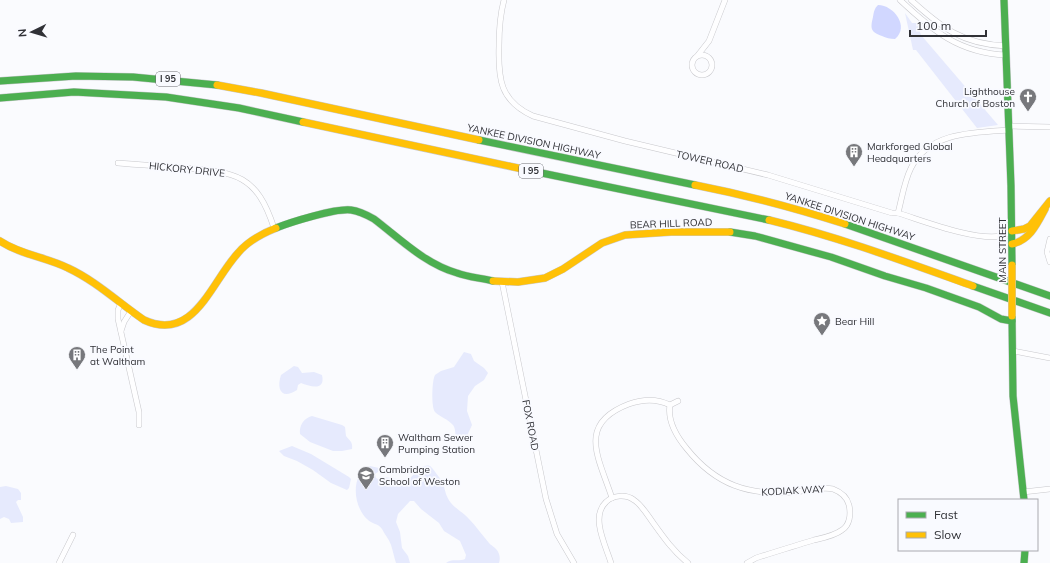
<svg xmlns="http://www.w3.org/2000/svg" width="1050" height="563" font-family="Mulish,sans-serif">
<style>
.green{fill:#e6eafd}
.water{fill:#d1d7ff}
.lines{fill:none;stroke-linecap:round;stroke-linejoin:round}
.street-casing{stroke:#c8c8cc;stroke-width:6}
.fast-casing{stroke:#c8c8cc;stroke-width:8}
.slow-casing{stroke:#c8c8cc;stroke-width:8}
.street{stroke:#fefeff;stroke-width:5}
.fast{stroke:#4caf50;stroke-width:7}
.slow{stroke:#ffc107;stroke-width:7}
.slow-bridge-casing{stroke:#c8c8cc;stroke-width:8;stroke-linecap:butt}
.slow-bridge{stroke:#ffc107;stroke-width:7}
.labels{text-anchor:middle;stroke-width:3.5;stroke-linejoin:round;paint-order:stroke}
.shield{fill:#f9faff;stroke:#6c6d72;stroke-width:1}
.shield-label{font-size:9px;font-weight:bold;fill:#303136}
.poi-label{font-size:10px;fill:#303136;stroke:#f9faff;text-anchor:start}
.street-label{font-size:10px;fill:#303136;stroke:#f9faff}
</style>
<rect width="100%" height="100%" fill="#fafbfe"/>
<g class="green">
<polygon points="905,13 912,23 917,23 921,35 998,125 977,128 916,50 913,50"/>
<path d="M464 352 471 354 474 361 484 368 488 373 484 380 475 386 468 396 467 411 472 425 465 440 460 442 456 440C455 435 456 429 453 425 448 419 440 417 435 412 431 407 432 380 435 375L441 371 454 367Z"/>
<path d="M294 366 298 367 302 373 314 372 322 375C326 392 309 386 301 383L298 385 297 390C282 400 276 390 281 375Z"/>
<path d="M312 416 342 425 345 427 346 436C350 441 353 442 352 449L342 451H333L310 442 300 434C299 425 304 418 312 416Z"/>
<polygon points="292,446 311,454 349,477 351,479 349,488 347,490 331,483 313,470 297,461 284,456 279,451"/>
<path d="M370 466 379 468 378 472 375 474 376 478 378 479C392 474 400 483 407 480 415 476 420 463 430 466 432 467 442 481 443 483 445 490 446 497 451 503 456 509 464 513 469 519 476 526 482 535 489 543 493 547 497 548 499 554 500 557 500 560 499 563H446C452 558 458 562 465 559L466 555 460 541 444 531 439 523 421 509 414 501H410L398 514 396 522 400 532 402 548 408 556 410 563H396C394 557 393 551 391 545 389 539 385 535 382 529 378 523 371 524 367 519 353 506 350 474 370 466Z"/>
<polygon points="6,486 18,489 21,493 21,500 18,500 16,502 23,517 23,522 11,523 9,519 4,517 0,519 0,487"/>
</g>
<path class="water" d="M878 5C894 5 910 27 895 39 890 39 886 38 882 36 871 32 870 29 873 17 874 12 874 9 878 5Z"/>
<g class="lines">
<defs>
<g id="street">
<path d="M504 0C500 15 499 31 499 46 498 79 500 101 533 116L625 141 768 175 892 213H898C924 221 975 241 1001 236 1005 235 1008 233 1012 231"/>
<path d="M900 0C933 31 959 53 1006 55"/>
<path d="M911 0C942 28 962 44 1006 46"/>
<circle cx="702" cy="65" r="10"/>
<polyline points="698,55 709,41 725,0"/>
<polyline points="1009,126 1050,127"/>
<path d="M118 163C140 165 163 166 185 168 236 172 257 175 274 228"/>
<path d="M898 213C902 198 904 182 911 168 928 132 975 132 1009 130"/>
<polyline points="1050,239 1047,252 1050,262"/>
<polyline points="502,282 546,499 557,534 574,563"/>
<polyline points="121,303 118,310 118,319 139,412 139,425"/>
<polyline points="121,331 124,322 131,311"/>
<polyline points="1013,351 1050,358"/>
<path d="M670 405C667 422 677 437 687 449 716 485 749 496 794 492 806 491 821 486 833 489 841 492 847 497 849 505 851 514 850 525 842 530 834 536 823 538 814 540 794 546 775 552 756 558L747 563"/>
<polyline points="1023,492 1050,489"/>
<path d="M612 498C599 458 576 424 629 404 643 399 656 398 670 405L678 401"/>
<polyline points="59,563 73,535"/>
<path d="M611 563C606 546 590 517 606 502 613 495 626 494 634 500 642 505 648 516 654 524 664 538 674 552 688 563"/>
</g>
<g id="fast">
<polyline points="1004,0 1011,186 1012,265"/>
<polyline points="0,81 76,76 133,77 217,85"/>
<polyline points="0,98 74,92 166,97 239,108 303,122"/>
<polyline points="479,140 695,185"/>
<polyline points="532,171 769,220"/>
<polyline points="845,224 1050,296"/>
<path d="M276 228C291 222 336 208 351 210 359 211 367 215 374 219 399 238 425 264 457 273 468 277 481 278 493 281"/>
<polyline points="730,232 755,236 831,257 885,276 926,288 979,307 1001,319 1012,321"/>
<polyline points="973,286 1050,313"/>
<polyline points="1012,317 1013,396 1024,500"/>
<polyline points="1024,563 1025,550"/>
</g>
<g id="slow">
<polyline points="217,85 261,93 479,140"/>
<polyline points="303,122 532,171"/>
<path d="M695 185C746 195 795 208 845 224"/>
<path d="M769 220C839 237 906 262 973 286"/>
<polyline points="1012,231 1024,229 1030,226 1050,201"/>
<path d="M0 241C21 255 46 257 68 268 96 281 119 303 144 320 194 343 211 282 238 253 248 241 261 234 276 228"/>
<path d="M1012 244C1030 240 1037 224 1045 209"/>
<polyline points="493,281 518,282 545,278 563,269 602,243 625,235 671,232 730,232"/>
</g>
</defs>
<use href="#street" class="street-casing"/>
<use href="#fast" class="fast-casing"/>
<use href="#slow" class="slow-casing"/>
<use href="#street" class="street"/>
<use href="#fast" class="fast"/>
<use href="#slow" class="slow"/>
<defs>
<polyline id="slow-bridge" points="1012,265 1012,316"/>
</defs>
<use href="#slow-bridge" class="slow-bridge-casing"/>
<use href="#slow-bridge" class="slow-bridge"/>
</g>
<defs>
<symbol id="church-pin" viewBox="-11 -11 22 30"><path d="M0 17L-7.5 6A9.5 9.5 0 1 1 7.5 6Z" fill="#77787c" stroke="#f9faff"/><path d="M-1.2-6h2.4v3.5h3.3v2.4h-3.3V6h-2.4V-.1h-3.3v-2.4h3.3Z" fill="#fff"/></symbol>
<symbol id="building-pin" viewBox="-11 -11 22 30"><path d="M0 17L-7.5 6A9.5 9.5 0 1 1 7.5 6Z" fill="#77787c" stroke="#f9faff"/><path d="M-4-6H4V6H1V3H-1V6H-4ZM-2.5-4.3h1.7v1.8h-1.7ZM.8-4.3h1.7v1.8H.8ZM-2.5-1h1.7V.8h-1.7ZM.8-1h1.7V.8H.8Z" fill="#fff"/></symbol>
<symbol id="sight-pin" viewBox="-11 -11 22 30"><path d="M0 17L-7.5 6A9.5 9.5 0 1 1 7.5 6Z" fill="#77787c" stroke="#f9faff"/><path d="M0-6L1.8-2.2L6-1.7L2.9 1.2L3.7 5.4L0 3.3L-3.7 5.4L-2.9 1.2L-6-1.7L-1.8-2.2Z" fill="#fff"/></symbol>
<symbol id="school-pin" viewBox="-11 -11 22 30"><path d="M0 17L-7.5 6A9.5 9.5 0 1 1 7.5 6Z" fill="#77787c" stroke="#f9faff"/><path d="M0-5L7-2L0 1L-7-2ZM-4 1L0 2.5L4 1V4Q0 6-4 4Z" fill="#fff"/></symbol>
</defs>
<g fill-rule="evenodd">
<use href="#church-pin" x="1018" y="87" width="20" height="27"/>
<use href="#building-pin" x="844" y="142" width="20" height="27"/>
<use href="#sight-pin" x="812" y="311" width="20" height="27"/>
<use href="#building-pin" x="67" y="345" width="20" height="27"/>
<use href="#building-pin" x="375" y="433" width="20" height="27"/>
<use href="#school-pin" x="356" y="465" width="20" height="27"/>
</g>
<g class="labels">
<g class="shield">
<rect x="156" y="72" width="24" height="14" rx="3"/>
<rect x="519" y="164" width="24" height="14" rx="3"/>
</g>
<g class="shield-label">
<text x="168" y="82">I 95</text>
<text x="531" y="174">I 95</text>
</g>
<g class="poi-label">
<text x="1015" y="95" text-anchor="end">Lighthouse<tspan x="1015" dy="12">Church of Boston</tspan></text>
<text x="867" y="150">Markforged Global<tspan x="867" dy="12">Headquarters</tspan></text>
<text x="835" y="325">Bear Hill</text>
<text x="90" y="353">The Point<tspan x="90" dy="12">at Waltham</tspan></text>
<text x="398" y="441">Waltham Sewer<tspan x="398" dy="12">Pumping Station</tspan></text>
<text x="379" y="473">Cambridge<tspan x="379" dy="12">School of Weston</tspan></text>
</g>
<g class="street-label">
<text transform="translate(534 141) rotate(12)" y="4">YANKEE DIVISION HIGHWAY</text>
<text transform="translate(710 161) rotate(13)" y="4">TOWER ROAD</text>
<text transform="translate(187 169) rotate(6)" y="4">HICKORY DRIVE</text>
<text transform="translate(850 216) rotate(18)" y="4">YANKEE DIVISION HIGHWAY</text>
<text transform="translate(671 223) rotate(-2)" y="4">BEAR HILL ROAD</text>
<text transform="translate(1002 250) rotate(-90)" y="4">MAIN STREET</text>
<text transform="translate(531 425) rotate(79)" y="4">FOX ROAD</text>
<text transform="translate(793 490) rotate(-3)" y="4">KODIAK WAY</text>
</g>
</g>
<rect x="898" y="499" width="140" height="52" fill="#f9faff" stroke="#a9aaaf"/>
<rect x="906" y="512" width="20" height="6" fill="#4caf50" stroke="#a9aaaf"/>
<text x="934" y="519" font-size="12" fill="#303136">Fast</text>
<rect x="906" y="532" width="20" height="6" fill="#ffc107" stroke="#a9aaaf"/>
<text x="934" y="539" font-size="12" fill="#303136">Slow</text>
<g transform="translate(32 32) rotate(265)" stroke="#f9faff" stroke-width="3" paint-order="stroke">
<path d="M0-3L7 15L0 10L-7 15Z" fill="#303136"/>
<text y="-6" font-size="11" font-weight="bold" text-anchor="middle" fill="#303136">N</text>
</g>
<path d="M910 30v6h76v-6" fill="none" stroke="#303136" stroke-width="2"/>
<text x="916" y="30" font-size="12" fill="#303136" stroke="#f9faff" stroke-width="3" paint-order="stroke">100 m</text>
</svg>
